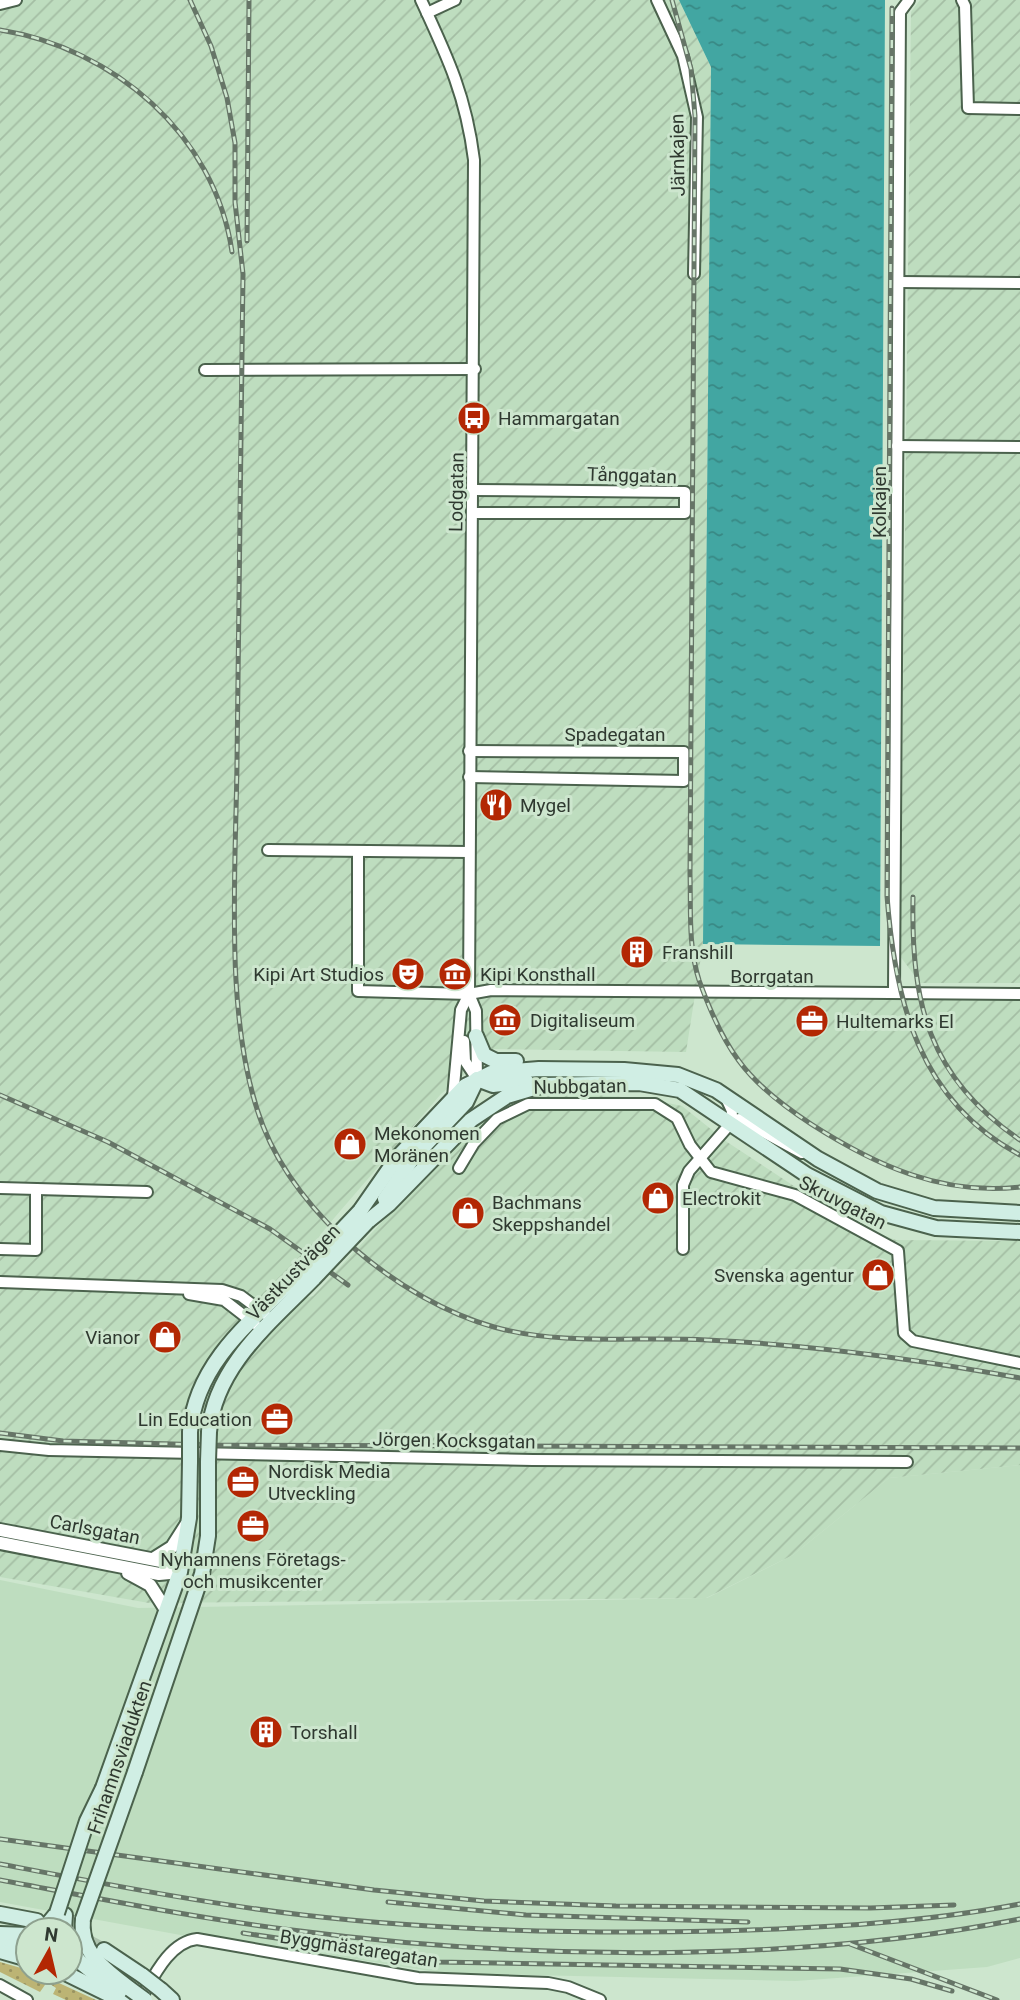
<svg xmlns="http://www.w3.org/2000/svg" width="1020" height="2000" font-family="Roboto,sans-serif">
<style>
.built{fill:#beddbf}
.industrial{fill:url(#industrial-furrows)}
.green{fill:url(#green-dots)}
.water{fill:url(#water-ripples)}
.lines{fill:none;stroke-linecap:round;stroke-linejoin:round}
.secondary-tunnel{stroke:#adc3ae;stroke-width:14;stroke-dasharray:14 7;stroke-linecap:butt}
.minor-casing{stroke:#4b624d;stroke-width:14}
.tertiary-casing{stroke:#4b624d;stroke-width:16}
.secondary-casing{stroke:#4b624d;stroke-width:18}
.minor{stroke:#fff;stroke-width:10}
.tertiary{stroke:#fff;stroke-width:12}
.secondary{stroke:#d0eee4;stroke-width:14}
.rail-casing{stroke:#667567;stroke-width:5}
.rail{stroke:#cde6ce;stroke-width:2.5;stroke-dasharray:8;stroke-linecap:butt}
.secondary-bridge-casing{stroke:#4b624d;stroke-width:18;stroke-linecap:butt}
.secondary-bridge{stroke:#d0eee4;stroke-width:14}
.labels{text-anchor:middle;stroke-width:6;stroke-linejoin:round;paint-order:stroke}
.street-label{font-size:19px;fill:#2f3930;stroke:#cde6ce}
.poi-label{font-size:19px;fill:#2f3930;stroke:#cde6ce;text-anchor:start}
</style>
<defs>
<pattern id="industrial-furrows" width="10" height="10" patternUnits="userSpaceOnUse" patternTransform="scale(1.75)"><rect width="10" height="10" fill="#beddbf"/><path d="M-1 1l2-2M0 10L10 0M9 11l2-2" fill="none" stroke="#a4bea4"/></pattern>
<pattern id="green-dots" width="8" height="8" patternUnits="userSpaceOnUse" patternTransform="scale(1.75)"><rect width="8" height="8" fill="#bcb474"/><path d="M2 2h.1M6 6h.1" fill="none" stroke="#999360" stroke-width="1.8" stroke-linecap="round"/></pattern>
<pattern id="water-ripples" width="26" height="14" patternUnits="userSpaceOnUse" patternTransform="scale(1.75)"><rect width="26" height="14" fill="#42a6a2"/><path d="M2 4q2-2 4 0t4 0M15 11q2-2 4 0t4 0" fill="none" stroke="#388884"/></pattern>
</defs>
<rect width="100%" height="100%" fill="#cde6ce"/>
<polygon class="built" points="1020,1465 1020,1958 987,1967 796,1981 443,1973 201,1935 186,1936 0,1902 0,1580 138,1608 707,1598 793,1555 889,1478"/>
<g class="industrial">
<polygon points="0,0 679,0 711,67 703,944 686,1052 494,1049 441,1094 329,1224 263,1310 313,1296 473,1124 511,1095 569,1093 649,1099 682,1106 727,1142 850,1223 896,1240 1020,1241 1020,1465 889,1478 793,1555 706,1598 149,1603 0,1577"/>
<polygon points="920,0 1020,0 1020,983 920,983 900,956 911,12"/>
<polygon points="704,992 1020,994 1020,1187 995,1189 929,1181 883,1165 840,1143 779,1102 757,1082 722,1034"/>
</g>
<polygon class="green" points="0,1962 35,1972 96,2000 66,2000 53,1994 56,1988 47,1982 40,1992 0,1972"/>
<polygon class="water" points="679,0 885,0 880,946 703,944 711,67"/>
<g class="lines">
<polyline class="secondary-tunnel" points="70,1932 104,1950"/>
<defs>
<g id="minor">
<path d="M421 0C448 58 466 96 474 160L469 994 476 1011 477 1079"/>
<polyline points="657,0 683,56 697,117 694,274"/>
<polyline points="962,0 965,6 968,108 1020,109"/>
<polyline points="0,4 16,0"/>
<polyline points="427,13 455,0"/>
<polyline points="899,282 1020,283"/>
<polyline points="205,370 475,369"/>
<polyline points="897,446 1020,447"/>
<polyline points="474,513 685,513 685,492 474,490"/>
<polyline points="469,777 684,781 684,752 469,751"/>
<polyline points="268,850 469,852"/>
<polyline points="358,851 358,991 469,994 491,990 1020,994"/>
<polyline points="894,993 900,12 909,0"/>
<polyline points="464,1041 465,1061 477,1079"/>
<polyline points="453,1097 461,1010 469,994"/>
<polyline points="726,1098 732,1111 731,1123 739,1119 802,1153"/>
<polyline points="459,1168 474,1143 497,1119 528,1104 655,1104 677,1118 690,1145 711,1172 795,1195 898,1251 904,1333 913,1341 1020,1363"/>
<polyline points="0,1188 147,1192"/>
<polyline points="0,1249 36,1250 36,1189"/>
<polyline points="683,1249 683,1185 689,1171 731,1123"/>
<polyline points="0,1282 222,1290 241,1296 265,1314"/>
<polyline points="189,1294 224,1300 255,1324"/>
<polyline points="0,1445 49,1450 533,1460 907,1462"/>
<polyline points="0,1985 27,2000"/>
<path d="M140 2000C153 1978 169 1942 197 1939L418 1978 548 1983 568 1987 600 2000"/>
</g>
<g id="tertiary">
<polyline points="0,1530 161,1561 180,1572"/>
<polyline points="0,1543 159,1574 180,1572"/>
<polyline points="153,1559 172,1547 186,1525"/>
<polyline points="128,1573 150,1585 166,1610"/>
</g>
<g id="secondary">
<polyline points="476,1036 484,1055 496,1061 516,1061"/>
<polyline points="477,1079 493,1085 526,1081"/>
<polyline points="385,1199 412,1159 466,1102 477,1079"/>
<polyline points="360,1211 397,1158 465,1086 491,1073 539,1069 624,1070 678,1075 716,1090 818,1159 877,1191 934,1208 1020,1213"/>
<polyline points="368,1221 389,1204 471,1120 507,1096 544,1085 639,1083 680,1090 807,1175 881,1213 936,1228 1020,1232"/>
<path d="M190 1432C196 1360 256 1317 304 1270"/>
<path d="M209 1432C215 1366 271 1322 314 1278"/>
<polyline points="135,1772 202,1574 208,1536 208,1461"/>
<polyline points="103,1788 180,1572 189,1518 190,1461"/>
<polyline points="0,1914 37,1921"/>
<path d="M83 1919C79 1953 106 1970 130 1989"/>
<polyline points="43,1930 57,1913"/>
<polyline points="64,1930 65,1915"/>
<polyline points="0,1934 28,1935"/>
<polyline points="5,1946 28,1948"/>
<polyline points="70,1947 79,1961 127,2000"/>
<polyline points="104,1950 143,1976"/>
<polyline points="0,1951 28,1959"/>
<polyline points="63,1972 112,1996"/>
<polyline points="161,1990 172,2000"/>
</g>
</defs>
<use href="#minor" class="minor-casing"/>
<use href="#tertiary" class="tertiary-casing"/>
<use href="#secondary" class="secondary-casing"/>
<use href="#minor" class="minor"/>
<use href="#tertiary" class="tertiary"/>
<use href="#secondary" class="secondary"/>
<defs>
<g id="rail">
<path d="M190 0 211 46 227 98 235 143V202L243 274C240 437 239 599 237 761 236 871 223 1024 263 1126 298 1216 401 1301 494 1327 563 1346 636 1336 707 1340 813 1345 916 1359 1020 1378"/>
<path d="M672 0 691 69 695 116 690 874C691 909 688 946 699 980 709 1008 721 1037 739 1061 758 1087 785 1107 811 1124 875 1165 942 1196 1020 1187"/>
<path d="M892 8 887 896C895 1002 919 1101 1020 1155"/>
<path d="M0 30C113 48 215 134 232 252"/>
<polyline points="247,241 249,0"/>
<path d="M913 897C911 1003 928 1077 1020 1140"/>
<polyline points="0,1095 108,1142 270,1229 348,1285"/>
<polyline points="0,1433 63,1441 209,1445 1020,1448"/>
<polyline points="0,1839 374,1890 484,1901 616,1906 870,1908 954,1905"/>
<path d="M0 1864C101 1883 201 1903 303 1915 441 1931 581 1934 720 1931 820 1928 921 1923 1020 1904"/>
<path d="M0 1880C97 1898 194 1918 292 1930 520 1960 795 1964 1020 1919"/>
<polyline points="388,1902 526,1915 748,1922"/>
<polyline points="243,1933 437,1962 840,1969 911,1979 952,1991"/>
<polyline points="850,1944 997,2000"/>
</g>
</defs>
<use href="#rail" class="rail-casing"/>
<use href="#rail" class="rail"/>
<defs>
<g id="secondary-bridge">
<polyline points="304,1270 360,1211"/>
<polyline points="314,1278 368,1221"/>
<polyline points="190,1461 190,1432"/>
<polyline points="208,1461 209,1432"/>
<polyline points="57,1913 87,1821 103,1788"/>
<polyline points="83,1919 135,1772"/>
<polyline points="143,1976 161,1990"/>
<polyline points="130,1989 145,2000"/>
</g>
</defs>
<use href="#secondary-bridge" class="secondary-bridge-casing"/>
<use href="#secondary-bridge" class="secondary-bridge"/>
</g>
<defs>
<symbol id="bus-disc" viewBox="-11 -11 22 22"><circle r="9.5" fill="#b32703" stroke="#cde6ce"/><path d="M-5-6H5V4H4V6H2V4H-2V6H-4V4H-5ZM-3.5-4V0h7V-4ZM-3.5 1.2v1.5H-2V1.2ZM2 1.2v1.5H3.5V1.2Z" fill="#fff"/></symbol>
<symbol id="restaurant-disc" viewBox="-11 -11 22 22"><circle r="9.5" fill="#b32703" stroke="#cde6ce"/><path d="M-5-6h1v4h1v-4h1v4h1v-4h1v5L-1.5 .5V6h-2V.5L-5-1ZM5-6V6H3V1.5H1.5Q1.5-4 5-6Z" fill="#fff"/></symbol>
<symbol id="building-disc" viewBox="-11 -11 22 22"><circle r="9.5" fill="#b32703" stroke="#cde6ce"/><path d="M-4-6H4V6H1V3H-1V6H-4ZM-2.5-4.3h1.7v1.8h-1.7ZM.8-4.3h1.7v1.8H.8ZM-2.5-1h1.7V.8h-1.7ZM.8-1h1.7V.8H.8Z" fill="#fff"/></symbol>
<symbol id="theatre-disc" viewBox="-11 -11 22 22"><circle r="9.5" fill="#b32703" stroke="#cde6ce"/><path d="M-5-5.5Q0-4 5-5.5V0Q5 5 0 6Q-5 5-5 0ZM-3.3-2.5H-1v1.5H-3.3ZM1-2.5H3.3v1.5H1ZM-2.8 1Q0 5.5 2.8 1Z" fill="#fff"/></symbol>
<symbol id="museum-disc" viewBox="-11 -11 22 22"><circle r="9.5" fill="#b32703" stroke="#cde6ce"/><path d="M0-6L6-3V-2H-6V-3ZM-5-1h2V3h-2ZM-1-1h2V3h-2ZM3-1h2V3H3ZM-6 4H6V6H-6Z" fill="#fff"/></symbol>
<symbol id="office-disc" viewBox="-11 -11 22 22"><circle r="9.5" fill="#b32703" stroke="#cde6ce"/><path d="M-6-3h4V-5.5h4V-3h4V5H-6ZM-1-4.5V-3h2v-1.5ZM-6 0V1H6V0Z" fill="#fff"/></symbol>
<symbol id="shop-disc" viewBox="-11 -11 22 22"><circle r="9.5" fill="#b32703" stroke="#cde6ce"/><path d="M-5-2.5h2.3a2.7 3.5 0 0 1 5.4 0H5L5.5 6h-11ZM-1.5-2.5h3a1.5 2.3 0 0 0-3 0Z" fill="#fff"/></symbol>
</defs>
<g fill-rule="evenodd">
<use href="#bus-disc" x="455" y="399" width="38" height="38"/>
<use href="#restaurant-disc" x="477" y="786" width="38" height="38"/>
<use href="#building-disc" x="618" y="933" width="38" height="38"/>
<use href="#theatre-disc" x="389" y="955" width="38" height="38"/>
<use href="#museum-disc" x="436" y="955" width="38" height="38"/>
<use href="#museum-disc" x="486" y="1001" width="38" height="38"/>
<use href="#office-disc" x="793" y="1002" width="38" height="38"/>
<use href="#shop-disc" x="331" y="1125" width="38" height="38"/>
<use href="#shop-disc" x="639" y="1179" width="38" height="38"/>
<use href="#shop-disc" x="449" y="1194" width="38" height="38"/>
<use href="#shop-disc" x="859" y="1256" width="38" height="38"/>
<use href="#shop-disc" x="146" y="1318" width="38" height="38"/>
<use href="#office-disc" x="258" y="1400" width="38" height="38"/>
<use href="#office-disc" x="224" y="1463" width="38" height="38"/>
<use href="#office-disc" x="234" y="1507" width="38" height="38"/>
<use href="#building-disc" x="247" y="1713" width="38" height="38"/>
</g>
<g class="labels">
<g class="street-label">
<text transform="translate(677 155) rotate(-91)" y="7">Järnkajen</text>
<text transform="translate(632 475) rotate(2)" y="7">Tånggatan</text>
<text transform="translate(456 492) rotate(-89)" y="7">Lodgatan</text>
<text transform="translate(879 502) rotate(-90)" y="7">Kolkajen</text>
<text x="615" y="741">Spadegatan</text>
<text x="772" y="983">Borrgatan</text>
<text transform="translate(580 1086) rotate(-1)" y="7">Nubbgatan</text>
<text transform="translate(843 1202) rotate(27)" y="7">Skruvgatan</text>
<text transform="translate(293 1272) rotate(-46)" y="7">Västkustvägen</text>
<text transform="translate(454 1440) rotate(1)" y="7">Jörgen Kocksgatan</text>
<text transform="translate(95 1529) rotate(11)" y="7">Carlsgatan</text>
<text transform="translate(119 1757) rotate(-71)" y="7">Frihamnsviadukten</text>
<text transform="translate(359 1948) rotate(9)" y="7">Byggmästaregatan</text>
</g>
<g class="poi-label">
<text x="498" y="425">Hammargatan</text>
<text x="520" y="812">Mygel</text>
<text x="662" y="959">Franshill</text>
<text x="384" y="981" text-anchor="end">Kipi Art Studios</text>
<text x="480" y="981">Kipi Konsthall</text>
<text x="530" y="1027">Digitaliseum</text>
<text x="836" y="1028">Hultemarks El</text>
<text x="374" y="1140">Mekonomen<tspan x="374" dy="22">Moränen</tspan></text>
<text x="682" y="1205">Electrokit</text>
<text x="492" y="1209">Bachmans<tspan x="492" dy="22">Skeppshandel</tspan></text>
<text x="854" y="1282" text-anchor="end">Svenska agentur</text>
<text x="140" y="1344" text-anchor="end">Vianor</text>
<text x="252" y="1426" text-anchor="end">Lin Education</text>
<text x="268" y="1478">Nordisk Media<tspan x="268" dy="22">Utveckling</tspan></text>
<text x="253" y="1566" text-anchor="middle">Nyhamnens Företags-<tspan x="253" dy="22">och musikcenter</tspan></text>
<text x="290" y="1739">Torshall</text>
</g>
</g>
<g transform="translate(49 1951) rotate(8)"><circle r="33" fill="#cde6ce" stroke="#8ea18f" stroke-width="2"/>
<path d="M0-5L12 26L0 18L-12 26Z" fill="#b32703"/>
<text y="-10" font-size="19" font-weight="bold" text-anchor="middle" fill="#2f3930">N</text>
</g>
</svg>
